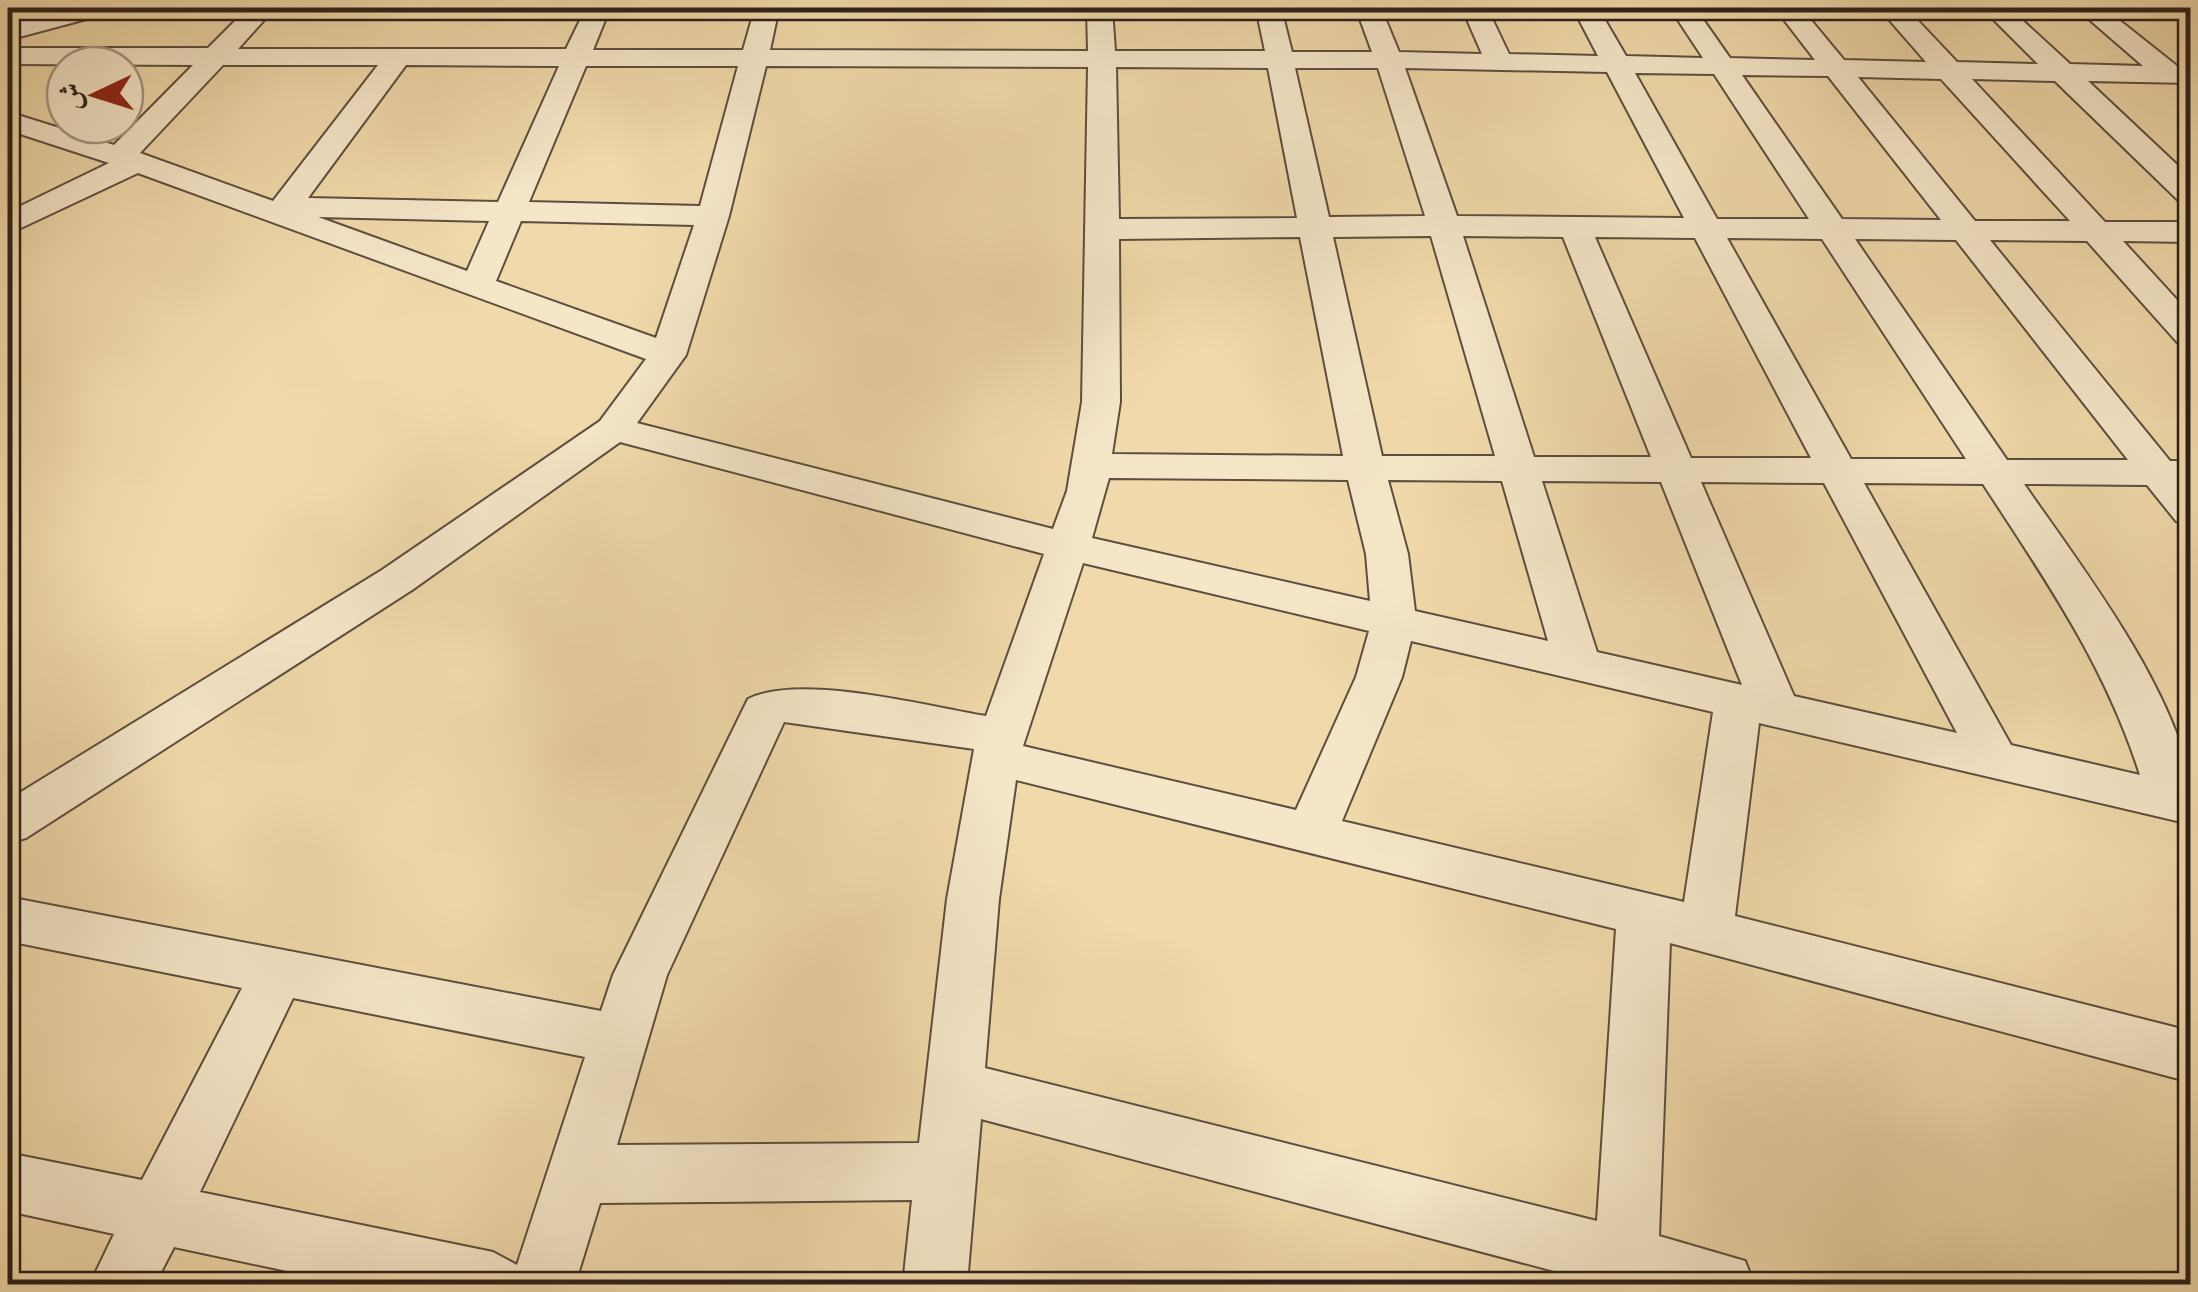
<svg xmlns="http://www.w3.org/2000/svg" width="2198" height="1292" font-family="Vollkorn,Amiri,serif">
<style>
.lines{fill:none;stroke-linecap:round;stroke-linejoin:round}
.street-casing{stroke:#5d4e3f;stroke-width:4}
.street{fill:#f5e6c8;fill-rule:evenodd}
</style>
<rect width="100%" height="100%" fill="#f0d9aa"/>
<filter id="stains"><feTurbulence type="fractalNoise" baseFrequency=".002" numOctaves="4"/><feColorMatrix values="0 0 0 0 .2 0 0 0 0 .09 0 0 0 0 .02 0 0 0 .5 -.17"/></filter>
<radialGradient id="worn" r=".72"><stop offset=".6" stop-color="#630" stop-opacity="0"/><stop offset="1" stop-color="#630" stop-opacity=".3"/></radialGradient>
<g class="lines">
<defs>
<g id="street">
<polygon points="72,8 113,8 109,13 8,40 8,24"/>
<path d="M248 8H275L238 49H566L586 8H610L593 50H743L755 8H779L770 50 1088 51 1087 8H1112L1115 51H1265L1256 8H1281L1292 52H1372L1356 8H1381L1399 52 1482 54 1462 8H1487L1509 54 1598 56 1573 8H1598L1626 56 1703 58 1670 8H1695L1730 58 1815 60 1775 8H1801L1844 60 1926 62 1879 8H1906L1957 62 2038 64 1982 8H2009L2070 64 2143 66 2076 8H2104L2177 66 2190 67V83L2088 81 2190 177V203L2179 201 2055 81 1972 79 2105 222H2190V242L2123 241 2190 314V345L2177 342 2087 241 1990 240 2170 461H2190V525L2176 521 2147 485 2024 484C2081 566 2169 680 2190 778 2193 792 2190 809 2190 824L1759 723 1735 916 2190 1031V1082L1670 943 1659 1236 1745 1261 1754 1284H1603L981 1119 967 1284H903L912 1200 600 1203 575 1284H348L174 1247 155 1284H90L114 1234 8 1211V1153L142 1180 242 988 8 941V897L601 1011 613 975 748 699C801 673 925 706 986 716L1044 554 620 442 412 590 26 838 8 843V800L382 570 600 421 646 359 138 173 8 234V212L109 163 8 130V112L114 145 193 65 8 64V48H208ZM223 65H378L273 201 140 153ZM406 65 559 66 498 202 308 198ZM586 66H738L700 206 529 202ZM766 66 1088 67 1082 402 1067 491 1053 529 637 423 686 355 729 216ZM1116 67 1268 68 1297 218 1119 219ZM1295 68H1378L1425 216 1329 217ZM1405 68 1607 72 1684 218 1457 216ZM1635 73 1714 74 1809 219H1717ZM1742 75 1828 76 1941 220 1842 219ZM1858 77 1941 79 2070 221H1975ZM318 217 489 221 467 271ZM521 221 694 225 656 338 496 281ZM1431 236 1495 456H1382L1333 237ZM1463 236 1563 237 1651 457H1534ZM1300 237 1343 456 1112 454 1120 402 1119 239ZM1595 237 1695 238 1811 458H1691ZM1727 238 1822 239 1966 459H1851ZM1855 239 1956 240 2128 460H2007ZM1109 478 1348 480 1366 554 1370 601 1092 538ZM1388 480 1502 481 1548 641 1415 611 1408 554ZM1542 481 1661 482 1742 685 1597 652ZM1701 482 1824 483 1957 733 1794 696ZM1864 483 1983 484C2045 579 2105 665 2140 775L2011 745ZM1083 563 1369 631 1356 677 1296 810 1023 746ZM1411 641 1713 712 1684 902 1342 821 1402 677ZM784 722 974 749 947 899 919 1143 617 1145 667 975ZM1016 780 1616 929 1597 1221 985 1068 999 899ZM293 998 585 1057 517 1265 493 1252 200 1192Z"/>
<polygon points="2176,8 2190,8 2190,17 2181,14"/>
</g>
</defs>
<use href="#street" class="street-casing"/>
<use href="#street" class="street"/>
</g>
<rect width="2198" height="1292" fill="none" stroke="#f0d9aa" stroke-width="40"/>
<rect x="10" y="10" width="2178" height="1272" fill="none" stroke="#2c201b" stroke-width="5"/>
<rect x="20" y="20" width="2158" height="1252" fill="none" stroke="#2c201b" stroke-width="2.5"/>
<g transform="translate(95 95) rotate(266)"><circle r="48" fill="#f5e6c8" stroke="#a59783" stroke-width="2.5"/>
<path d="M0-8L18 38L0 25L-18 38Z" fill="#8f2418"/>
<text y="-15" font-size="28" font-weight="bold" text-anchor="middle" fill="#2c201b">ش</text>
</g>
<rect width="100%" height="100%" filter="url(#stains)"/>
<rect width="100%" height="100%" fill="url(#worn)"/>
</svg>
